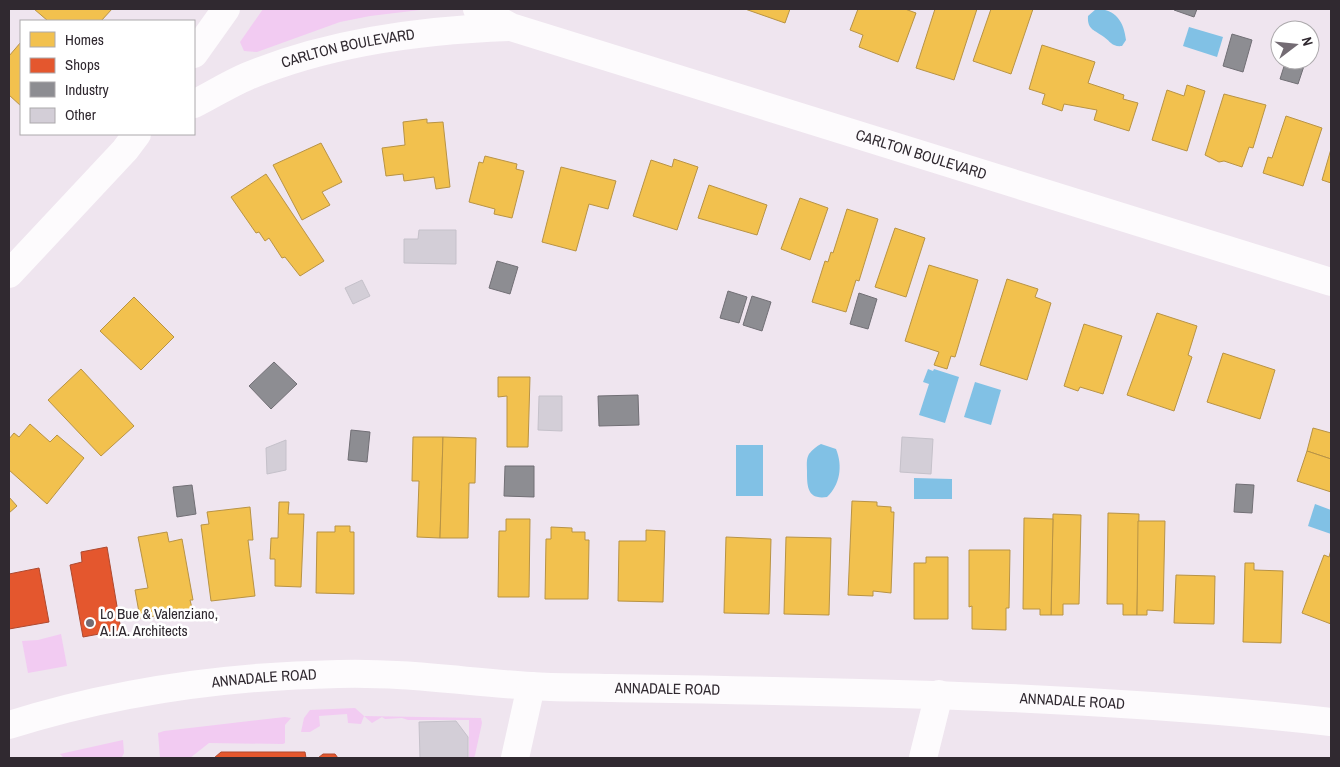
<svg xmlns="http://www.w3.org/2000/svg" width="1340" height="767" font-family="'Archivo Narrow',sans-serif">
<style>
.green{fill:#f2cbf2}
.water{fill:#81c1e5}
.homes{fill:#f2c14e;stroke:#b89345}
.shops{fill:#e4572e;stroke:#ae492f}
.industry{fill:#8d8d92;stroke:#716f75}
.building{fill:#d3ced7;stroke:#c5c1ca}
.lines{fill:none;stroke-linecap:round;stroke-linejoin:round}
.minor{stroke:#fdfbfd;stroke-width:28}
.poi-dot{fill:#736b73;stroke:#fff;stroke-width:2}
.labels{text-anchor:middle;stroke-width:5;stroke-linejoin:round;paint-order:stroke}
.street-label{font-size:15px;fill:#302930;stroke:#fff}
.poi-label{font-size:15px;fill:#302930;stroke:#fff;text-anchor:start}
</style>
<rect width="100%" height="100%" fill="#efe5ef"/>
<g class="green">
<polygon points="263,9 420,9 420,10 370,16 340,22 257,52 244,51 240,42"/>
<polygon points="61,634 67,666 28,673 22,641 38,640"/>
<polygon points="355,708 364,716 481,718 482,723 475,755 474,758 469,758 469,720 408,720 402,718 385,719 382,717 372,723 364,716 361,724 348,723 347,714 319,716 320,726 310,732 301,732 304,718 310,710"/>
<polygon points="285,717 291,718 285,725 285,743 283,744 209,743 190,758 160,758 158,733 164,731"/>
<polygon points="123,740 124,753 122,757 64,758 60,754"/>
</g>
<g class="water">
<path d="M1096 9C1116 9 1124 22 1126 40L1122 46C1112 47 1111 42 1104 37 1095 30 1087 30 1088 16Z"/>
<polygon points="1189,27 1223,37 1217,57 1183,46"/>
<polygon points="928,369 933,371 934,369 959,377 945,423 919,415 929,384 923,382"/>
<polygon points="975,382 1001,390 991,425 964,417"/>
<path d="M821 444 836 449C843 466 840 485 827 497 807 500 807 486 807 471 807 465 806 459 809 454 812 450 817 446 821 444Z"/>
<rect x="736" y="445" width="27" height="51"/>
<polygon points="914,478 952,479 952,499 914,499"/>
<polygon points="1315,504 1331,510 1331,534 1308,526"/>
</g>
<g class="homes">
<polygon points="34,9 112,9 101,21 48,21"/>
<polygon points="745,9 790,9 785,23"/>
<polygon points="858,9 905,9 916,13 898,62 859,47 863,35 850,30"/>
<polygon points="935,9 977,9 954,80 916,68"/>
<polygon points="991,9 1033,9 1011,74 973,61"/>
<polygon points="21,42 21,106 9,95 9,56"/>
<polygon points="1042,45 1095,62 1088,83 1124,95 1123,99 1138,103 1129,131 1094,120 1097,110 1064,104 1062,111 1042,104 1045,94 1029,89"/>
<polygon points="1187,85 1205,91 1187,151 1152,140 1167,90 1184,96"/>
<polygon points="1224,94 1266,105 1253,148 1249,147 1242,167 1224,161 1219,162 1205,155"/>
<polygon points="1286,116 1322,128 1303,186 1263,173 1268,157 1272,158"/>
<polygon points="427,119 427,123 443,122 450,187 436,189 434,177 404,181 403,174 386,176 382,148 405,145 403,122"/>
<polygon points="321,143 342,182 322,192 330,205 302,220 273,165"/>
<polygon points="1331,149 1331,183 1322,180"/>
<polygon points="485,156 517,164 516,169 524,171 512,218 494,214 495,209 469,202 479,162 483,163"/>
<polygon points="674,159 698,167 677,230 633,216 651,160 672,167"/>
<polygon points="561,167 616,181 608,209 589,204 576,251 542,242"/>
<polygon points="266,174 324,261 300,276 285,257 282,258 269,238 265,241 259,232 256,233 231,197"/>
<polygon points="709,185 767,205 757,235 698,218"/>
<polygon points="800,198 828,208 810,260 781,249"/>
<polygon points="847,209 878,219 859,281 856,280 846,312 812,302 825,261 828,262 831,252 833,253"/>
<polygon points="895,228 925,238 906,297 875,287"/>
<polygon points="929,265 978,280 955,357 951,356 947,369 934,365 939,352 905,341"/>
<polygon points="1007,279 1038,289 1035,297 1051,303 1027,380 980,365"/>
<polygon points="134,297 174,337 141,370 100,331"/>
<polygon points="1157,313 1197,326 1188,355 1192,357 1174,411 1127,395"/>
<polygon points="1084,324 1122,336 1103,394 1080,387 1078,391 1064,386"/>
<polygon points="1223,353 1275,370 1260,419 1207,402"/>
<polygon points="81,369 134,426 101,456 48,400"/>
<polygon points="498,377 530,377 528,447 507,447 507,396 498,397"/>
<polygon points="30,424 50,442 57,435 84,458 47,504 9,470 9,439 14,433 19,437"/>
<polygon points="1313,428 1331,433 1331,459 1307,451"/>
<polygon points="413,437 443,437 440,538 417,537 419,481 412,481"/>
<polygon points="443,437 476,438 475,483 469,483 468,538 440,538"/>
<polygon points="1307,451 1331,459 1331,492 1297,481"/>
<polygon points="9,497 17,506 9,513"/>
<polygon points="852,501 877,502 877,506 891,507 891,512 894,512 891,593 873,591 873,596 848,595"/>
<polygon points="279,502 289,502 288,514 304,514 301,587 275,586 275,559 270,559 271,538 278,538"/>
<polygon points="250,507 253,540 248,540 255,596 211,601 201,525 209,524 207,512"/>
<polygon points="1108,513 1139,514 1137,615 1123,615 1123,604 1107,604"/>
<polygon points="1053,514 1081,515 1079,604 1063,604 1063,615 1051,615"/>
<polygon points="1024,518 1053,519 1051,615 1040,615 1040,609 1023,609"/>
<polygon points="506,519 530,519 529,597 498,597 499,531 506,531"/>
<polygon points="1138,521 1165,521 1163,611 1147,610 1147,615 1137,615"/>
<polygon points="335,526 350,526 350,532 354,532 354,594 316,593 317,532 335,532"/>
<polygon points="551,527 572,528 572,532 585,532 585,540 589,540 588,599 545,599 546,539 551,539"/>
<polygon points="646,530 665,531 663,602 618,601 619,541 646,541"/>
<polygon points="167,532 169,542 182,539 193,600 190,600 193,612 155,619 155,616 140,618 135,590 148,588 138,537"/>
<polygon points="726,537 771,539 769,614 724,613"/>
<polygon points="786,537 831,538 829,615 784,614"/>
<polygon points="969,550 1010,550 1009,608 1006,608 1006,630 972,629 972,606 969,607"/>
<polygon points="1331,550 1331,624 1302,613 1324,555 1329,557"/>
<polygon points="926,557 948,557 948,619 914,619 914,563 926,563"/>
<polygon points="1245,563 1254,563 1254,570 1283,571 1281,643 1243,642"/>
<polygon points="1176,575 1215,576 1214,624 1174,623"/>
</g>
<g class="shops">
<polygon points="107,547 121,630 83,637 70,565 82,562 81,552"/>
<polygon points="39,568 49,622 9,629 9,574"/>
<polygon points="221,752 305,752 306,758 214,758"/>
<polygon points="323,754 335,754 338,758 318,758"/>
</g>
<g class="industry">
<polygon points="1174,9 1197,9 1194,17 1174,10"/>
<polygon points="1232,34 1252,40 1243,72 1223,66"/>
<polygon points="1286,60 1306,60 1298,84 1280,79"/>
<polygon points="497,261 518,267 510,294 489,288"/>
<polygon points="728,291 747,297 739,323 720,318"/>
<polygon points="859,293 877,299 868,329 850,324"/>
<polygon points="752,296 771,302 762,331 743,325"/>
<polygon points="274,362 297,384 271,409 249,386"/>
<polygon points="638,395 639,425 599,426 598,396"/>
<polygon points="351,430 370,432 367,462 348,460"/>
<polygon points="505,466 534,466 534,497 504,496"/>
<polygon points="1236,484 1254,485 1252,513 1234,512"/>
<polygon points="192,485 196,514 177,517 173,487"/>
</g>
<g class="building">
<polygon points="419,230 456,230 456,264 404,263 404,239 418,239"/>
<polygon points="362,280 370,296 353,304 345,288"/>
<polygon points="539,396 562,396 562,431 538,430"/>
<polygon points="902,437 933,439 931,474 900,472"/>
<polygon points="286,440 286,470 267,474 266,448"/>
<polygon points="456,721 468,737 468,758 420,758 419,722"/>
</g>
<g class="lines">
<g class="minor">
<path id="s1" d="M477 9 511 27 1331 282"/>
<polyline points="194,54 226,9"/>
<path id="s2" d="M194 104C212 95 229 84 248 76 330 42 421 30 509 27"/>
<polyline points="9,274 125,150 137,134"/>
<path id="s3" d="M9 725C114 692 227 676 338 674 403 672 466 682 531 686 557 688 584 687 611 688 852 692 1092 695 1331 722"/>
<polyline points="515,758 531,686"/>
<polyline points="923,758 939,694"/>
</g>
</g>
<circle class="poi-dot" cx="90" cy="623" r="5"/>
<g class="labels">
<g class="street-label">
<text dy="5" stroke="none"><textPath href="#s2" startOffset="165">CARLTON BOULEVARD</textPath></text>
<text dy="5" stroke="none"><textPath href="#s1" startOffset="468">CARLTON BOULEVARD</textPath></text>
<text dy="5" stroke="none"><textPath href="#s3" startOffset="260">ANNADALE ROAD</textPath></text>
<text dy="5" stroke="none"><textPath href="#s3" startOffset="664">ANNADALE ROAD</textPath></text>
<text dy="5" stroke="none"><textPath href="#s3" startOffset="1069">ANNADALE ROAD</textPath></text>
</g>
<g class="poi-label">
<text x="100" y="619">Lo Bue &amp; Valenziano,<tspan x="100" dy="17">A.I.A. Architects</tspan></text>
</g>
</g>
<rect width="1340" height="767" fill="none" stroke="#302930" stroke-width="20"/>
<rect x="20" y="20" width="175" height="115" fill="#ffffff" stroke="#aca9ac"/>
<rect x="30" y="32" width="25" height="15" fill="#f2c14e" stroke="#aca9ac"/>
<text x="65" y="45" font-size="15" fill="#302930">Homes</text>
<rect x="30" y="58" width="25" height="15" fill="#e4572e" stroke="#aca9ac"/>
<text x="65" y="70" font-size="15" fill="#302930">Shops</text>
<rect x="30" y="82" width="25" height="15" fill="#8d8d92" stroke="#aca9ac"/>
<text x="65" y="95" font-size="15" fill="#302930">Industry</text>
<rect x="30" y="108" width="25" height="15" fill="#d3ced7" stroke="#aca9ac"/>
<text x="65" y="120" font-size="15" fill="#302930">Other</text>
<g transform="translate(1295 45) rotate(74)"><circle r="24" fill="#ffffff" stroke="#aca9ac"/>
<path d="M0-4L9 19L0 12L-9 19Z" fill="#736b73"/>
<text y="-8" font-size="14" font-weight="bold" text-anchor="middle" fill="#302930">N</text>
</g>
</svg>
